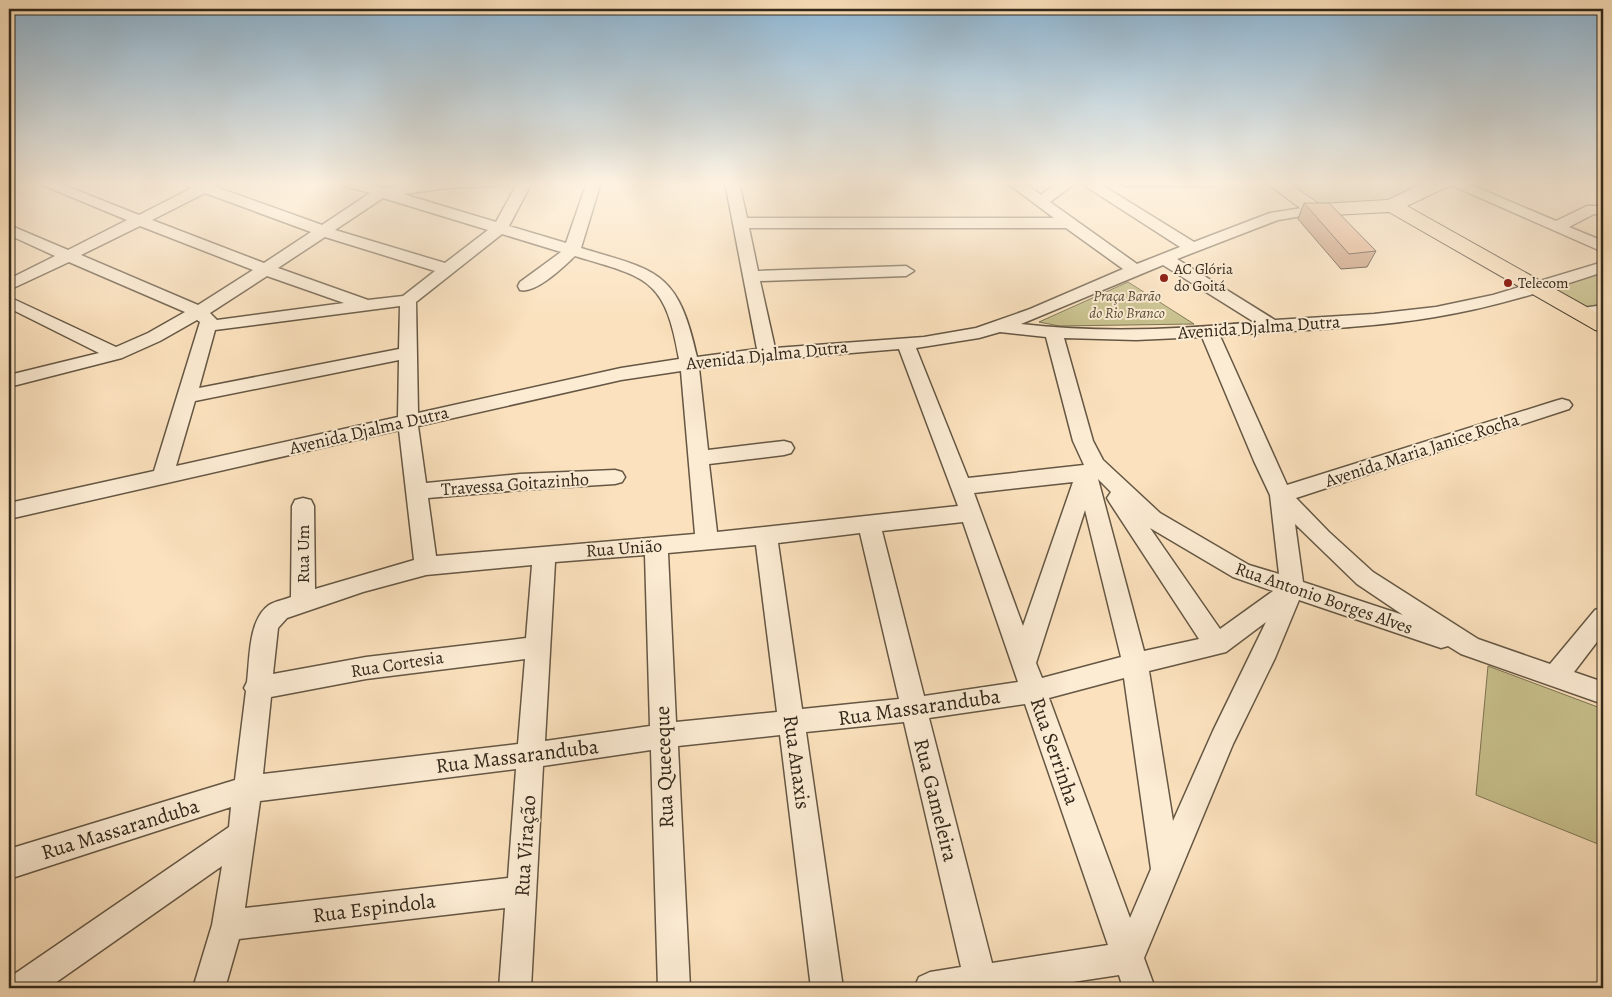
<svg xmlns="http://www.w3.org/2000/svg" width="1612" height="997" font-family="Alegreya,serif">
<style>
.green{fill:#c7c08c;stroke:#7d7454}
.lines{fill:none;stroke-linecap:round;stroke-linejoin:round}
.minor-casing{stroke:#655744;stroke-width:3}
.major-casing{stroke:#33291b;stroke-width:2}
.minor{fill:#fcecd4;fill-rule:evenodd}
.major{fill:#fbe1bd;fill-rule:evenodd}
.wall{fill:#c49475;stroke:#33291b}
.building{fill:#e4ac88;stroke:#33291b}
.poi-dot{fill:#8f2418;stroke:#fcecd4;stroke-width:2}
.labels{text-anchor:middle;stroke-width:4;stroke-linejoin:round;paint-order:stroke}
.far-poi-label{font-size:15px;fill:#33291b;stroke:#fcecd4;text-anchor:start}
.far-park-label{font-size:15px;font-style:italic;fill:#584f37;stroke:#fcecd4}
.street-label{font-size:18px;fill:#33291b;stroke:#fcecd4}
.near-street-label{font-size:21px;fill:#33291b;stroke:#fcecd4}
</style>
<rect width="100%" height="100%" fill="#fbe1bd"/>
<filter id="stains"><feTurbulence type="fractalNoise" baseFrequency=".004" numOctaves="4"/><feColorMatrix values="0 0 0 0 .2 0 0 0 0 .09 0 0 0 0 .02 0 0 0 .5 -.17"/></filter>
<radialGradient id="worn" r=".72"><stop offset=".6" stop-color="#630" stop-opacity="0"/><stop offset="1" stop-color="#630" stop-opacity=".3"/></radialGradient>
<g class="green">
<polygon points="1298,182 1422,182 1384,202 1320,204 1287,185"/>
<polygon points="1603,272 1603,304 1583,310 1546,289"/>
<polygon points="1128,282 1194,324 1059,326 1039,322"/>
<polygon points="1488,666 1603,709 1603,846 1476,795"/>
</g>
<g class="lines">
<defs>
<g id="minor">
<path d="M35 182H56L139 215 192 188 181 182H215L216 187 322 225 370 193 342 185 340 182H364L383 188 427 182H500L493 186 448 188 403 194 496 222 518 182H532L509 226 566 243 587 182H601L581 248C658 271 678 271 697 357L757 349 725 182H739L747 218H1054L1006 182H1023L1041 195 1058 182H1077L1050 202 1137 264 1180 247 1079 182H1097L1194 242 1270 213 1315 206 1320 207 1322 210 1320 213 1278 220 1177 259 1275 320 1374 314 1436 307 1493 295 1603 262V272C1548 290 1492 308 1435 317 1364 329 1291 330 1220 336L1287 485 1555 401 1562 399 1569 401 1572 405 1569 409 1296 498 1329 532 1373 572 1478 639 1550 664 1595 610 1603 607V634L1574 672 1603 682V704L1461 654 1448 646 1441 648 1299 600 1275 658 1233 744 1144 958 1155 988H1123L1119 975 1033 988H914L919 977 930 972 961 967 904 722 806 732 843 988H811L780 735 678 746 690 988H658L651 750 543 766 531 988H499L505 908 239 939 225 988H193L212 925 222 866 48 988H9L10 977 229 827 231 807 9 879V849L235 780 246 691 244 688 247 682C250 659 248 620 269 605 275 601 284 600 291 597L292 506 295 500 303 498 311 500 314 506 315 589 414 560 399 430 9 519V503L154 471 200 322 197 320 160 341 122 358 9 387V375L99 353 9 308V297L116 347 148 333 185 312 69 262 9 290V279L55 256 9 235V225L68 250 127 220ZM205 193 311 232 264 263 152 220ZM383 198 488 230 445 263 335 230ZM140 226 253 270 198 305 81 255ZM749 228H1066L1123 269 1030 309 976 328 924 337 775 348 760 281 906 276 914 271 906 266 758 271ZM502 234 561 252 520 282 518 286 520 290C536 294 563 267 575 256 648 278 665 278 679 359L621 368 418 413 416 302ZM325 237 435 271 403 296 368 300 278 268ZM1163 265 1254 322C1177 330 1099 333 1021 324ZM267 276 344 303 217 320 210 313ZM400 306 399 349 199 388 215 330ZM1000 332 1046 337 1073 441 1084 465 968 478 916 348 979 338ZM1202 337 1254 461 1270 495 1279 574 1249 565 1160 513 1103 460 1093 441 1064 338 1136 340ZM899 349 958 506 717 532 709 464 784 455 791 453 794 448 791 443 784 441 708 450 699 368 732 363ZM399 360 398 417 176 466 195 401ZM681 371 695 534 436 556 428 498 520 490 615 484 622 482 625 477 622 472 615 470 520 474 426 483 418 426 621 380ZM1098 479 1111 492 1107 498 1110 503 1199 639 1144 651ZM1073 482 1023 626 974 493ZM1085 510 1121 657 1042 678 1036 663ZM963 522 1018 682 924 696 882 531ZM1295 524 1357 584 1403 615 1303 582ZM1150 528 1233 577 1273 591 1220 629ZM860 533 899 699 802 709 778 543ZM756 545 777 712 676 722 668 553ZM645 555 650 726 545 741 555 562ZM532 565 526 638 366 657 273 674 278 628 287 618 363 592 426 575ZM1266 622 1213 731 1173 821 1149 671 1226 652ZM525 659 518 744 263 774 271 697 366 679ZM1124 678 1151 869 1130 918 1049 698ZM1025 704 1108 945 992 963 929 718ZM516 769 508 878 245 908 260 801Z"/>
<polygon points="1118,182 1224,182 1217,186 1125,186"/>
<polygon points="1444,182 1464,182 1556,221 1587,206 1603,206 1603,214 1594,214 1569,227 1603,241 1603,252"/>
<polygon points="1603,305 1603,315 1582,318 1576,317 1573,313 1576,309"/>
</g>
<polygon id="major" points="1265,182 1287,182 1319,204 1388,200 1426,182 1451,182 1449,186 1407,206 1603,316 1603,332 1595,330 1389,212 1315,216 1308,214"/>
</defs>
<use href="#minor" class="minor-casing"/>
<use href="#major" class="major-casing"/>
<use href="#minor" class="minor"/>
<use href="#major" class="major"/>
</g>
<polygon class="wall" points="1304,203 1376,251 1367,267 1341,269 1298,219"/>
<polygon class="building" points="1304,203 1329,203 1376,251 1349,254"/>
<linearGradient id="sky" x2="0" y2="1"><stop stop-color="#8cb7d6"/><stop offset="0.57" stop-color="#fdf2e1"/><stop offset="1" stop-color="#fdf2e1" stop-opacity="0"/></linearGradient>
<rect width="1612" height="322" fill="url(#sky)"/>
<g class="poi-dot">
<circle cx="1164" cy="278" r="5"/>
<circle cx="1508" cy="283" r="5"/>
</g>
<g class="labels">
<g class="far-poi-label">
<text x="1174" y="274">AC Glória<tspan x="1174" dy="17">do Goitá</tspan></text>
<text x="1518" y="288">Telecom</text>
</g>
<g class="far-park-label">
<text x="1127" y="301">Praça Barão<tspan x="1127" dy="17">do Rio Branco</tspan></text>
</g>
<g class="street-label">
<text transform="translate(1259 327) rotate(-4)" y="6">Avenida Djalma Dutra</text>
<text transform="translate(767 355) rotate(-6)" y="6">Avenida Djalma Dutra</text>
<text transform="translate(369 430) rotate(-13)" y="6">Avenida Djalma Dutra</text>
<text transform="translate(1422 450) rotate(-18)" y="6">Avenida Maria Janice Rocha</text>
<text transform="translate(515 484) rotate(-4)" y="6">Travessa Goitazinho</text>
<text transform="translate(624 548) rotate(-4)" y="6">Rua União</text>
<text transform="translate(303 554) rotate(-90)" y="6">Rua Um</text>
<text transform="translate(1324 598) rotate(19)" y="6">Rua Antonio Borges Alves</text>
<text transform="translate(397 664) rotate(-9)" y="6">Rua Cortesia</text>
</g>
<g class="near-street-label">
<text transform="translate(919 707) rotate(-8)" y="7">Rua Massaranduba</text>
<text transform="translate(1055 751) rotate(71)" y="7">Rua Serrinha</text>
<text transform="translate(517 756) rotate(-7)" y="7">Rua Massaranduba</text>
<text transform="translate(797 762) rotate(82)" y="7">Rua Anaxis</text>
<text transform="translate(664 767) rotate(-92)" y="7">Rua Queceque</text>
<text transform="translate(936 800) rotate(76)" y="7">Rua Gameleira</text>
<text transform="translate(120 829) rotate(-17)" y="7">Rua Massaranduba</text>
<text transform="translate(525 846) rotate(-86)" y="7">Rua Viração</text>
<text transform="translate(374 908) rotate(-7)" y="7">Rua Espindola</text>
</g>
</g>
<rect width="1612" height="997" fill="none" stroke="#fbe1bd" stroke-width="30"/>
<rect x="10" y="10" width="1592" height="977" fill="none" stroke="#33291b" stroke-width="2.5"/>
<rect x="15" y="15" width="1582" height="967" fill="none" stroke="#33291b"/>
<rect width="100%" height="100%" filter="url(#stains)"/>
<rect width="100%" height="100%" fill="url(#worn)"/>
</svg>
